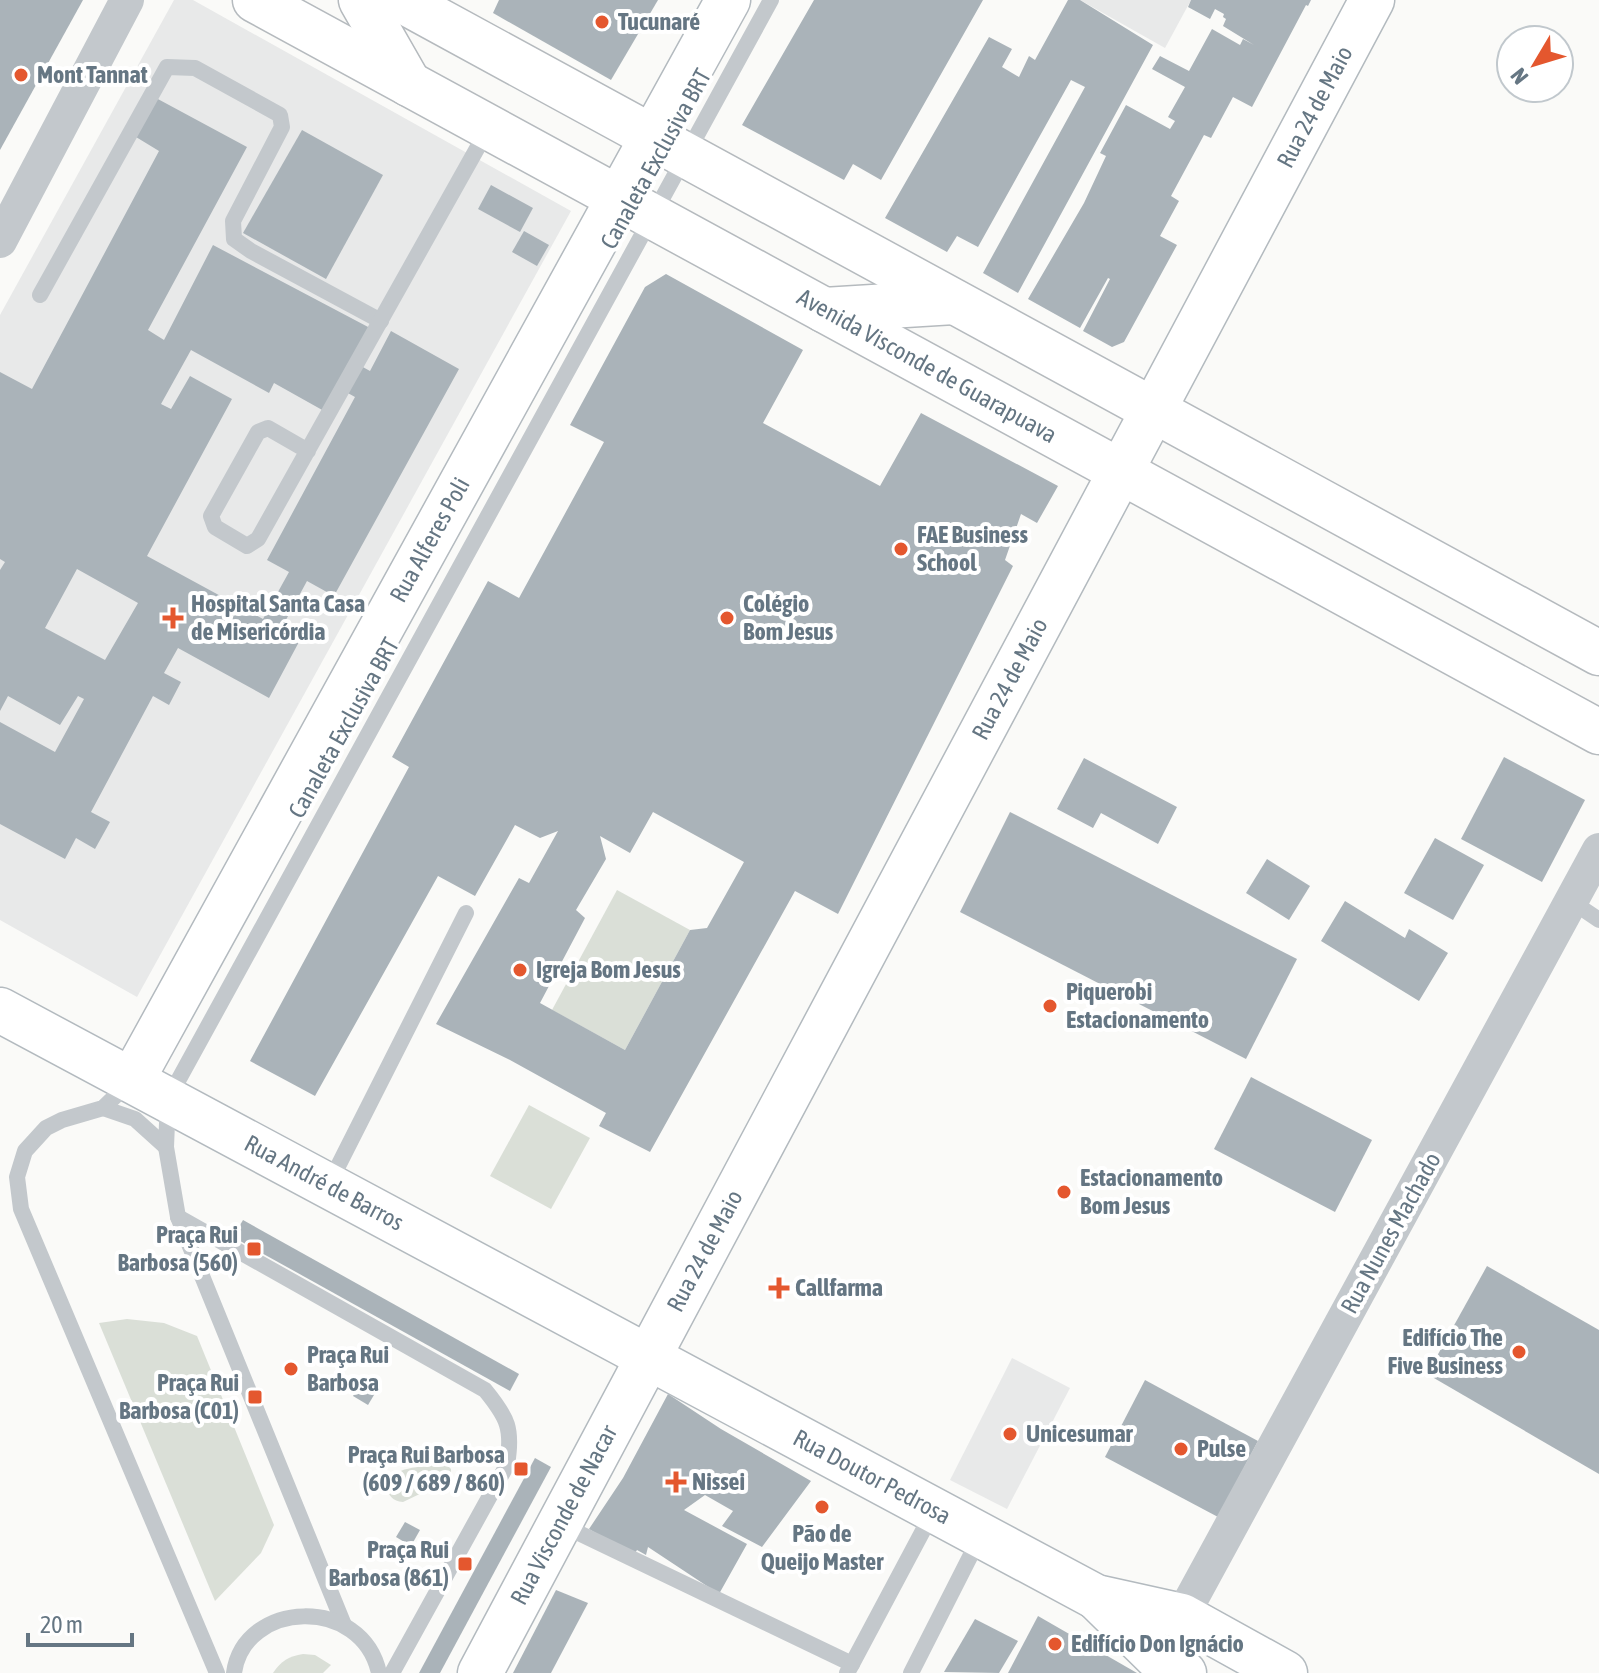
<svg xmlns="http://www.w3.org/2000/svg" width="1599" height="1673" font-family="'Asap Condensed',sans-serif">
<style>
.built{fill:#e8e9e9}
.green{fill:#dadfd7}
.building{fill:#aab3b9;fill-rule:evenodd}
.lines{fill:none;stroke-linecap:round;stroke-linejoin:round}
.secondary-casing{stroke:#b3babf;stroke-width:47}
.primary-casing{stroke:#b5babe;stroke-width:47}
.lane{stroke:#c3c8cc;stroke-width:16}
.street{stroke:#c3c8cc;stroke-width:34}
.secondary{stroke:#fff;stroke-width:44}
.primary{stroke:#fff;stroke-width:44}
.poi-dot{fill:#e4572e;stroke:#fff;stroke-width:3}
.labels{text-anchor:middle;stroke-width:8;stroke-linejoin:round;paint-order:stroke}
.poi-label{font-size:24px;font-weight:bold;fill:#657683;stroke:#fff;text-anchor:start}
.street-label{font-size:24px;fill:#657683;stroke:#fff}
</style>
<rect width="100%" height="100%" fill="#fafaf8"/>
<g class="built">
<polygon points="174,0 193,0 571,211 137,997 0,920 0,315"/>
<polygon points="1080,0 1191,0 1165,48"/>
<polygon points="1012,1358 1070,1388 1007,1509 950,1480"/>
</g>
<g class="green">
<polygon points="617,890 690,930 625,1050 552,1010"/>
<polygon points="529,1105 590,1138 551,1209 490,1176"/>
<polygon points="127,1319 164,1323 197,1336 274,1525 261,1553 215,1601 99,1323"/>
<path d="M439 1463 446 1464 451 1469V1475L447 1481 403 1502C392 1501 390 1496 385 1487 393 1464 421 1469 439 1463Z"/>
<path d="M303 1654 315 1655 331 1665 323 1673H273C281 1661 289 1656 303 1654Z"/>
</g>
<g class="building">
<polygon points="0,0 83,0 0,150"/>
<polygon points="499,0 658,0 611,80 493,13"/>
<polygon points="814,0 983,0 881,180 853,164 844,180 742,125"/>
<polygon points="1068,0 1080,0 1153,45 1018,293 983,273 1085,87 1071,80 978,247 957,236 947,252 885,218 989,37 1012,49 1002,67 1019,77 1029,56 1035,60"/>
<polygon points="1191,0 1311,0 1308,6 1306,5 1252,107 1233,97 1211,138 1204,135 1171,196 1179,201 1160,236 1177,245 1124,342 1112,347 1083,331 1110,279 1108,278 1080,328 1028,299 1084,203 1106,156 1100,153 1126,105 1170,129 1175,121 1168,117 1185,87 1152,69 1160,56 1189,71 1212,29 1240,45 1243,39 1254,45 1223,26 1226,19 1223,17 1224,14 1215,9 1210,19 1188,7"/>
<path d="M156 98 247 147 148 330 164 340 213 245 370 328 352 361 370 371 391 331 459 369 334 596 307 581 281 629 300 640 269 698 178 648 164 673 181 682 169 705 153 696 91 812 110 822 95 849 76 838 65 859 0 824V722L55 752 84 699 78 696 60 725 8 696 0 711V570L5 562 0 559V372L32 389 159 151 136 137ZM191 350 269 393 274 383 324 411 337 387 355 397 267 560 289 572 263 619 147 556 232 399 190 376 171 409 161 404ZM77 569 138 603 105 660 45 628Z"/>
<polygon points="302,130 383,175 326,279 243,233"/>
<polygon points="491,185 533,208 520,232 478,209"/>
<polygon points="524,231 549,245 537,266 512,252"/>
<path d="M666 274 803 350 763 423 880 486 921 413 1058 486 1037 523 1021 514 1005 560 1013 566 838 914 795 891 650 1152 599 1126 606 1113 510 1060 436 1024 519 878 529 883 558 831 540 838 515 825 475 896 438 876 315 1096 250 1061 409 767 392 757 488 581 519 598 604 442 570 425 645 287ZM653 812 744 862 707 928 690 930 625 1050 540 1003 585 918 576 910 606 859 600 836 630 853Z"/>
<polygon points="1504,757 1585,800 1542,882 1461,839"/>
<polygon points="1084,758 1177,807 1158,844 1101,813 1093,828 1057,809"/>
<polygon points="1010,812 1297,959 1246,1059 960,912"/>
<polygon points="1435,838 1484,865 1453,920 1404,893"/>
<polygon points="1267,859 1310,886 1289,920 1246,893"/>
<polygon points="1345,901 1405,938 1409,929 1448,953 1419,1001 1321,941"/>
<polygon points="1251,1077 1372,1140 1335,1212 1214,1149"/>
<polygon points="243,1220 519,1374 510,1391 233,1237"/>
<polygon points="1487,1266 1599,1330 1599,1474 1427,1374"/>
<polygon points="1145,1380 1258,1441 1218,1517 1105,1457"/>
<polygon points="362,1381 377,1390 368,1405 353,1396"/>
<polygon points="668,1394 721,1429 811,1481 762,1547 722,1526 733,1511 705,1495 684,1510 747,1544 719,1594 648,1547 646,1555 637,1550 633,1556 589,1529 623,1478"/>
<polygon points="535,1458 551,1467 440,1673 419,1673"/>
<polygon points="405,1522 420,1530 411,1546 396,1537"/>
<polygon points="556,1590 588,1603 551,1673 513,1673"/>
<polygon points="1038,1616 1137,1673 1008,1673"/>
<polygon points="975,1619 1018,1641 999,1673 944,1672"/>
</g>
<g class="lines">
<defs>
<g id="secondary">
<polyline points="0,1010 1096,1597 1182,1616 1285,1673"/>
<polyline points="132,1080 728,0"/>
<polyline points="1096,1597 1159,1659 1184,1673"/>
<polyline points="480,1673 1372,0"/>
</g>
<g id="primary">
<polyline points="255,0 1599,732"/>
<polyline points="361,0 409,84"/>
<polyline points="401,0 1599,653"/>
<polyline points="824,310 954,302"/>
</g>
</defs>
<use href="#secondary" class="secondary-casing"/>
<use href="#primary" class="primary-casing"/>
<g class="lane">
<polyline points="40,295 167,67 195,68 280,115 282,127 233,221 234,239 251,251 381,321"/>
<polyline points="308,451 268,428 258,432 211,516 215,527 247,546 258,539 488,129"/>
<polyline points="1571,901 1599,920"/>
<polyline points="131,1081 103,1108 62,1120 46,1128 25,1151 17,1177 21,1209 217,1673"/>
<polyline points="103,1108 135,1119 166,1147"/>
<polyline points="329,1184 466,913"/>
<path d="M178 1217 485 1390C508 1418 513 1429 507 1465L392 1673"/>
<polyline points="560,1524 852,1664 847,1673"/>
<polyline points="344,1625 178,1217 166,1147 168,1099 771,0"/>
<polyline points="852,1664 934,1510"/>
<path d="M234 1673C244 1600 362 1595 379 1673"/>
<polyline points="911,1673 980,1537"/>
</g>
<g class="street">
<polyline points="0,241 127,0"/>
<polyline points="1182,1616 1599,850"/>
</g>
<use href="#secondary" class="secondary"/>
<use href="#primary" class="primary"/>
</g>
<g class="poi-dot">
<circle cx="602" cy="22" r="8"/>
<circle cx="21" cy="75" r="8"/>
<circle cx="901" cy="549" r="8"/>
<path d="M169 606h8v8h8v8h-8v8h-8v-8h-8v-8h8z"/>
<circle cx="727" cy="618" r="8"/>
<circle cx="520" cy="970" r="8"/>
<circle cx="1050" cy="1006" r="8"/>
<circle cx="1064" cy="1192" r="8"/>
<rect x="246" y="1241" width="16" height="16" rx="4"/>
<path d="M775 1276h8v8h8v8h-8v8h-8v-8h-8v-8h8z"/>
<circle cx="1519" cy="1352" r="8"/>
<circle cx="291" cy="1369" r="8"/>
<rect x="247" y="1389" width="16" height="16" rx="4"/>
<circle cx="1010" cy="1434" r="8"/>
<circle cx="1181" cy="1449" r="8"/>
<rect x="513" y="1461" width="16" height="16" rx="4"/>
<path d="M672 1470h8v8h8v8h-8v8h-8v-8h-8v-8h8z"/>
<circle cx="822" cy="1507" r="8"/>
<rect x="457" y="1556" width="16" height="16" rx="4"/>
<circle cx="1055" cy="1644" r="8"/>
</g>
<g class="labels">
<g class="poi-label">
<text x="618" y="30">Tucunaré</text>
<text x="37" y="83">Mont Tannat</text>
<text x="917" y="543">FAE Business<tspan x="917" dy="28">School</tspan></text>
<text x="191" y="612">Hospital Santa Casa<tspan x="191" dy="28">de Misericórdia</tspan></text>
<text x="743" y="612">Colégio<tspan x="743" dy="28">Bom Jesus</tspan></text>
<text x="536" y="978">Igreja Bom Jesus</text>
<text x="1066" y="1000">Piquerobi<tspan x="1066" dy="28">Estacionamento</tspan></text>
<text x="1080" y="1186">Estacionamento<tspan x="1080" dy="28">Bom Jesus</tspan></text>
<text x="238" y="1243" text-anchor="end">Praça Rui<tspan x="238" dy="28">Barbosa (560)</tspan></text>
<text x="795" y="1296">Callfarma</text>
<text x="1503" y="1346" text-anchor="end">Edifício The<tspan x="1503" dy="28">Five Business</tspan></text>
<text x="307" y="1363">Praça Rui<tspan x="307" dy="28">Barbosa</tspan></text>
<text x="239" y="1391" text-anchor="end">Praça Rui<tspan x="239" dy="28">Barbosa (C01)</tspan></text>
<text x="1026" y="1442">Unicesumar</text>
<text x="1197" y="1457">Pulse</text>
<text x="505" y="1463" text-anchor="end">Praça Rui Barbosa<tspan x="505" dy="28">(609 / 689 / 860)</tspan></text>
<text x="692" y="1490">Nissei</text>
<text x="822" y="1542" text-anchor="middle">Pão de<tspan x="822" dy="28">Queijo Master</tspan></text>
<text x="449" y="1558" text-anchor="end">Praça Rui<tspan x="449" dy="28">Barbosa (861)</tspan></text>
<text x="1071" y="1652">Edifício Don Ignácio</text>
</g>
<g class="street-label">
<text transform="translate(1315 107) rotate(-62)" y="8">Rua 24 de Maio</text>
<text transform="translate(656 159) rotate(-61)" y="8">Canaleta Exclusiva BRT</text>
<text transform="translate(927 366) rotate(29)" y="8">Avenida Visconde de Guarapuava</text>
<text transform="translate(430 540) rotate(-61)" y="8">Rua Alferes Poli</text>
<text transform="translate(1010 679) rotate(-62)" y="8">Rua 24 de Maio</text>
<text transform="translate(344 728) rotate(-61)" y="8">Canaleta Exclusiva BRT</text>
<text transform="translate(324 1183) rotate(28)" y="8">Rua André de Barros</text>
<text transform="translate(1391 1233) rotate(-61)" y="8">Rua Nunes Machado</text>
<text transform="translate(705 1251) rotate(-62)" y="8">Rua 24 de Maio</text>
<text transform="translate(872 1477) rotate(28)" y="8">Rua Doutor Pedrosa</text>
<text transform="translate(564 1515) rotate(-62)" y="8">Rua Visconde de Nacar</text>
</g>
</g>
<g transform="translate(1535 64) rotate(232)"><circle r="38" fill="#ffffff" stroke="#c1c8cd" stroke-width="2"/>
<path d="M0-6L14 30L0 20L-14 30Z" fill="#e4572e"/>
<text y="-12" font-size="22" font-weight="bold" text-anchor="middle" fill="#657683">N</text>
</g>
<path d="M28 1633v12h104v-12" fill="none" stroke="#657683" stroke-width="4"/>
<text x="40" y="1633" font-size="24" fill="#657683" stroke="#ffffff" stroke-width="6" paint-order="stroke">20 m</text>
</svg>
